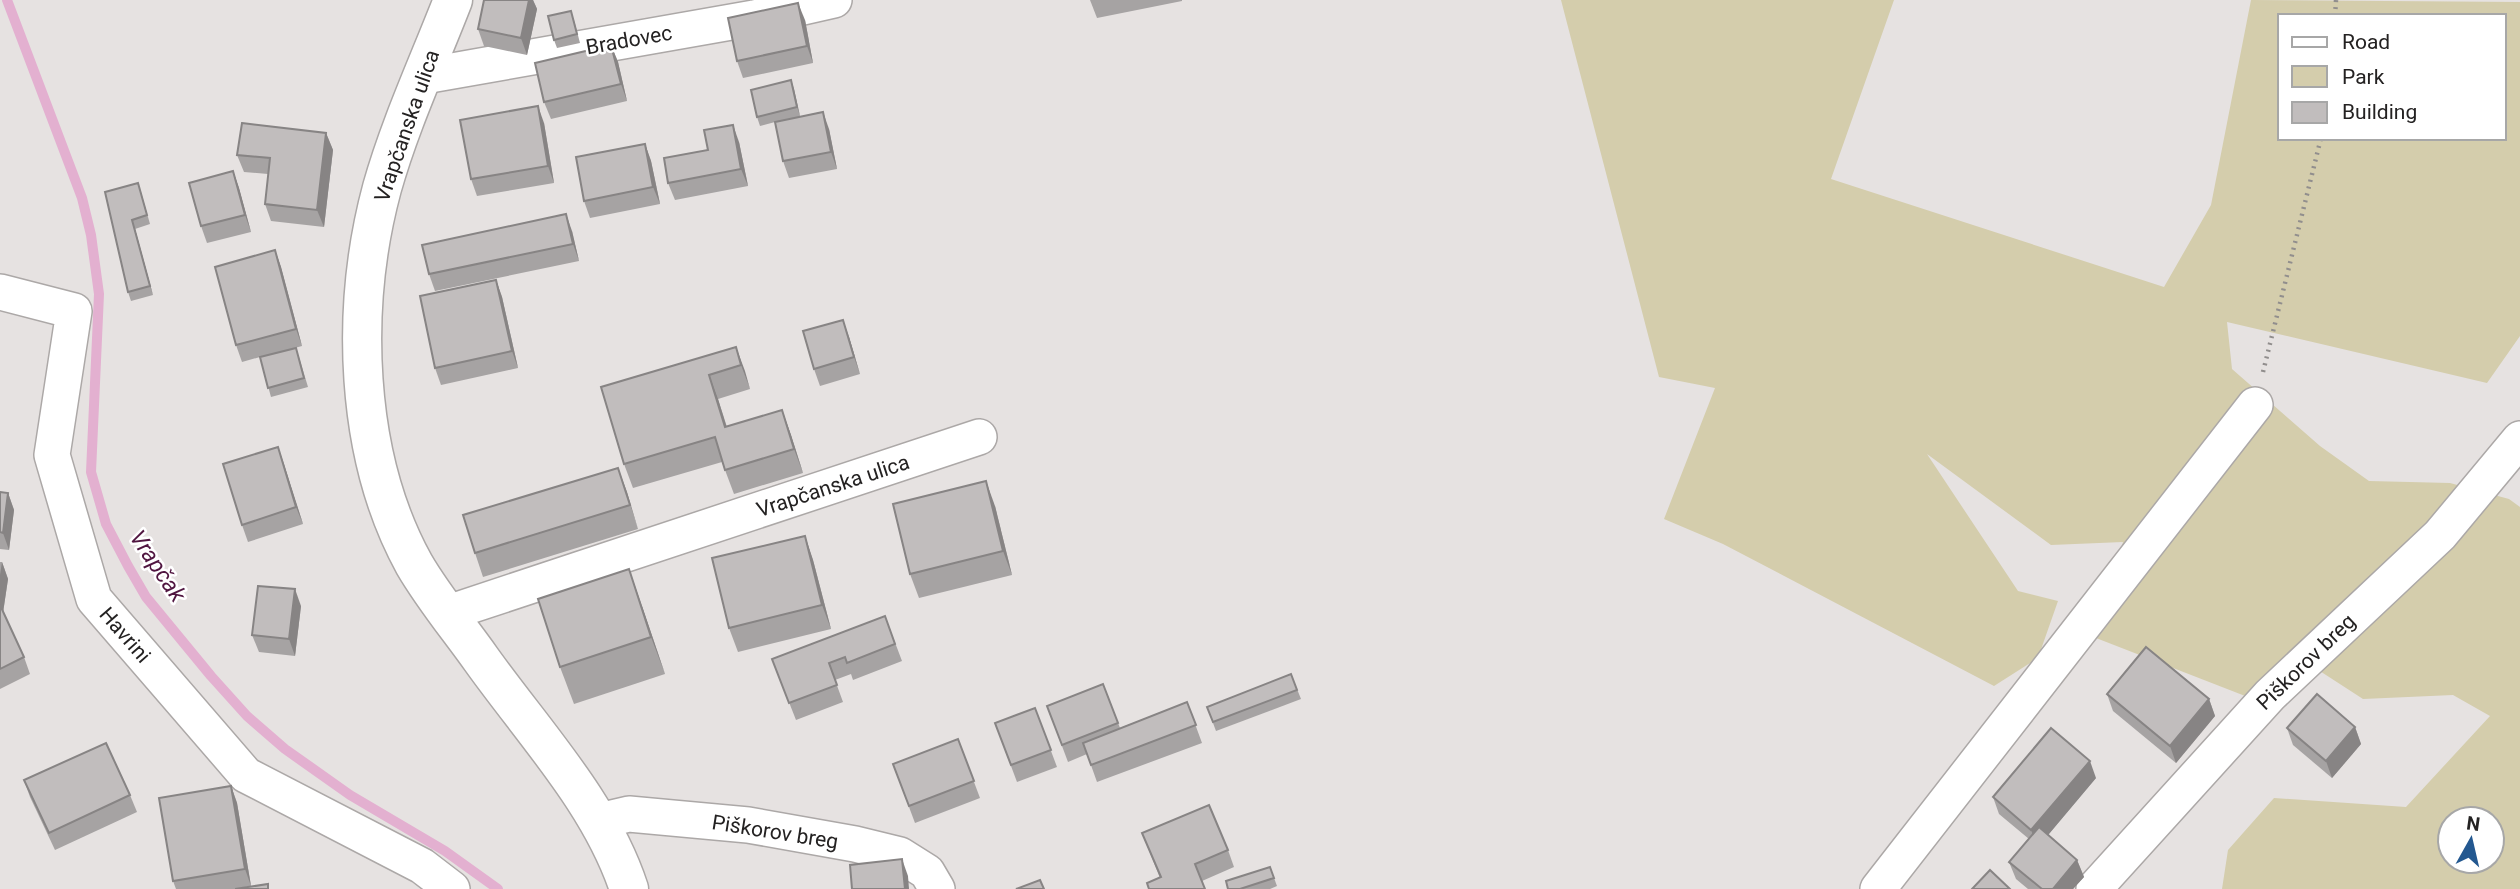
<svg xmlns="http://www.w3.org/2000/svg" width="2520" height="889" font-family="Roboto,sans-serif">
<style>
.green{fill:#d4cdac;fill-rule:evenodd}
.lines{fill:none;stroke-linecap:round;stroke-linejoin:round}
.stream{stroke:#e3b0d0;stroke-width:10}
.minor-casing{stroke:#aca8a7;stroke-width:38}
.major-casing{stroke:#aca8a7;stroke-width:41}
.path{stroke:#918e8d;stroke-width:4.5;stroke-dasharray:2 5;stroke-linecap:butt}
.minor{stroke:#fff;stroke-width:35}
.major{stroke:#fff;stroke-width:38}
.wall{fill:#a6a3a3}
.shaded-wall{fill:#878484}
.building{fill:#c1bdbd;stroke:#878484;stroke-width:2}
.labels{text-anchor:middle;stroke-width:5;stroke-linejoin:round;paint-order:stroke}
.street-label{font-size:21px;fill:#242222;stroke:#fff}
.water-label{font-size:23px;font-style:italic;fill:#501540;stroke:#fff}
</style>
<rect width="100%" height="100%" fill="#e6e2e1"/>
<path class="green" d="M1561 0H1894L1831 179 2164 287 2211 205 2251 0 2520 2V336L2487 383 2227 322 2232 369 2320 446 2369 481 2450 483 2509 499 2520 507V889H2222L2228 850 2274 798 2406 807 2490 716 2453 695 2363 699 2309 664 2276 708 2096 638 2123 542 2051 545 1927 454 2018 591 2058 601 2038 658 1994 686 1723 544 1664 519 1715 388 1659 377ZM2280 16H2504V138H2280ZM2450 819H2492V861H2450Z"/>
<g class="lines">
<polyline class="stream" points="7,0 82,198 91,235 99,294 91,472 106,524 128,566 146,597 211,676 247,716 285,749 350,795 445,851 498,889"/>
<defs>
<g id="minor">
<polyline points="424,76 754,18 834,0"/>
<polyline points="0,292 74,311 52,455 94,599 246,775 422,866 452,889"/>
<polyline points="448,613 979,437"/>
<polyline points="599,821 629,814 748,825 855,844 900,855 927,872 937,889"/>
<polyline points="1878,889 2255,405"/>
<polyline points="2094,889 2270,695 2440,535 2520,439"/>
</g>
<path id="major" d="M453 0C429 62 400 124 382 188 350 307 354 455 414 564 433 597 459 628 481 659 533 732 601 803 629 889"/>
</defs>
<use href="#minor" class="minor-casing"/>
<use href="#major" class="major-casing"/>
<g class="path">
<polyline points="2335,16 2336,0"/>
<polyline points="2263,372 2321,138"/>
</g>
<use href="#minor" class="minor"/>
<use href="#major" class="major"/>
</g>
<g class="wall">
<polygon points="484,0 533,0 537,9 527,55 484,46 478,29"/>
<polygon points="1090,0 1182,0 1182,1 1097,18"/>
<polygon points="574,20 580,43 557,48 554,40"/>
<polygon points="805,20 813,63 743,78 737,61"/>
<polygon points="611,45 618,62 627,101 551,119 544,102"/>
<polygon points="791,80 800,116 829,129 837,169 789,178 783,161 775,122 760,126 757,117"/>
<polygon points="544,123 554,183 477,196 471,179"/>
<polygon points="326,133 333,150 324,227 271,221 265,204 268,174 244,172 237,155"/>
<polygon points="739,142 748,186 675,200 668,183 708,150"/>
<polygon points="645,144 651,161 660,204 590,218 584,201"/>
<polygon points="233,171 239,188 251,232 207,243 201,226"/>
<polygon points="105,192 141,192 150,224 135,229 153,295 131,301 128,292"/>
<polygon points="572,231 579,261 435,291 429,274"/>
<polygon points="275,250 281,267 302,346 280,352 299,357 308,387 271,397 260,357 242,362 236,345"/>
<polygon points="496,280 502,297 518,368 441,385 435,368"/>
<polygon points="849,337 860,374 820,386 814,369"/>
<polygon points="736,347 750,389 718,399 727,427 782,410 791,435 803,473 734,494 722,462 633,488 624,464"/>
<polygon points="278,447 303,524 248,542 242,525"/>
<polygon points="618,468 638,529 483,577 475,553"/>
<polygon points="0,492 8,493 14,510 9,550 0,549"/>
<polygon points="995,506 1012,575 919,598 910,574"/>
<polygon points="805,536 813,560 831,629 738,652 729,628"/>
<polygon points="0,562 2,562 8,579 3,613 24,657 30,674 0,689"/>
<polygon points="301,606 295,656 259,652 252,635"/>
<polygon points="642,606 665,674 574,704 560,667"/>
<polygon points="885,616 902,661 853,680 851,674 835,680 843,702 796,720 772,659"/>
<polygon points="1291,674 1301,699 1216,731 1207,707"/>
<polygon points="1103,684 1120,728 1187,702 1202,743 1097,782 1087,754 1068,762 1047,706"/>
<polygon points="2107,694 2209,699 2215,716 2176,763 2113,711"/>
<polygon points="1035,708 1057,767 1017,782 995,723"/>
<polygon points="2355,727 2361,744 2332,778 2293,745 2287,728"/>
<polygon points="958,739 980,798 915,823 893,764"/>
<polygon points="2096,778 2048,835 2077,860 2084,877 2073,889 2028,889 2016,879 2009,862 2029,839 1999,814 1993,797"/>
<polygon points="24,780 130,795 137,812 55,850 30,797"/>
<polygon points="231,786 237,803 251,886 234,889 176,889 173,881"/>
<polygon points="1142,833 1228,850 1234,867 1202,881 1160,878"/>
<polygon points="1270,867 1277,886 1270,889 1228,889"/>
</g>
<g class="shaded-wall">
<polygon points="529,0 533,0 537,9 527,55 521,38"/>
<polygon points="798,3 805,20 813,63 807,46"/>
<polygon points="611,45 618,62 627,101 621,84"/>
<polygon points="791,80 794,89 800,116 797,107"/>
<polygon points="538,106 544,123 554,183 548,166"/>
<polygon points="823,112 829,129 837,169 831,152"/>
<polygon points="733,125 739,142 748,186 741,169"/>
<polygon points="326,133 333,150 324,227 317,210"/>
<polygon points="645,144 651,161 660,204 653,187"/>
<polygon points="233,171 239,188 251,232 245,215"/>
<polygon points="566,214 572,231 579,261 573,244"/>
<polygon points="132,220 135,229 153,295 150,286"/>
<polygon points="275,250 281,267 302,346 296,329"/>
<polygon points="496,280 502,297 518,368 512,351"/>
<polygon points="843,320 849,337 860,374 854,357"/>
<polygon points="736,347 745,371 750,389 741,365"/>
<polygon points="709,375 718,399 734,451 725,427"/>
<polygon points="782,410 791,435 803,473 794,449"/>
<polygon points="278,447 284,464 303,524 296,507"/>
<polygon points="618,468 627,492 638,529 630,505"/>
<polygon points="986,481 995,506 1012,575 1003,551"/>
<polygon points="8,493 14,510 9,550 3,533"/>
<polygon points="805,536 813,560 831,629 822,605"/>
<polygon points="2,562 8,579 2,619 0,613 0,575"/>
<polygon points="629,569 642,606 665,674 651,637"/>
<polygon points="295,589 301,606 295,656 289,639"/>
<polygon points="2209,699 2215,716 2176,763 2170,746"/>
<polygon points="2355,727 2361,744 2332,778 2326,761"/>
<polygon points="2090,761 2096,778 2038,847 2031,830"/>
<polygon points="231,786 237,803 251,886 245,869"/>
<polygon points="902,859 908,876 909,889 905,889"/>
<polygon points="2077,860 2084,877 2073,889 2053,889"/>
</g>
<g class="building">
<polygon points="484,0 529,0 521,38 478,29"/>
<polygon points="798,3 807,46 737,61 728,18"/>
<polygon points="571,11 577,34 554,40 548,16"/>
<polygon points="611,45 621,84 544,102 535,63"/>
<polygon points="791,80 797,107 757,117 751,90"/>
<polygon points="538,106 548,166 471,179 460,120"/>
<polygon points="823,112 831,152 783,161 775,122"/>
<polygon points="242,123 326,133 317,210 265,204 270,158 237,155"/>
<polygon points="733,125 741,169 668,183 664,158 708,150 704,130"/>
<polygon points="645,144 653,187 584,201 576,157"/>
<polygon points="233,171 245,215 201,226 189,183"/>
<polygon points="138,183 147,215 132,220 150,286 128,292 105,192"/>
<polygon points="566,214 573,244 429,274 422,245"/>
<polygon points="275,250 296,329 236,345 215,267"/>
<polygon points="496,280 512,351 435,368 420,296"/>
<polygon points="843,320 854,357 814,369 803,331"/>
<polygon points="736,347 741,365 709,375 725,427 782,410 794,449 725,470 715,437 624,464 601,387"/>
<polygon points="296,348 304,378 268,388 260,357"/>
<polygon points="278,447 296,507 242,525 223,464"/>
<polygon points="618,468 630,505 475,553 463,515"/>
<polygon points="986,481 1003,551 910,574 893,504"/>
<polygon points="0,492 8,493 3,533 0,532"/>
<polygon points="805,536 822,605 729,628 712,558"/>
<polygon points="629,569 651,637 560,667 538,599"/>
<polygon points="258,586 295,589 289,639 252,635"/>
<polygon points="0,605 24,657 0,669"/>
<polygon points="885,616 895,644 847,663 845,657 829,663 837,685 789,703 772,659"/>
<polygon points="2146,647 2209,699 2170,746 2107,694"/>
<polygon points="1291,674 1297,690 1213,722 1207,707"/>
<polygon points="1103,684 1118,723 1062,745 1047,706"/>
<polygon points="2317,694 2355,727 2326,761 2287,728"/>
<polygon points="1187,702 1196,725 1091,765 1083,743"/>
<polygon points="1035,708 1051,750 1011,765 995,723"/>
<polygon points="2051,728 2090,761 2031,830 1993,797"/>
<polygon points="958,739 974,781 909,806 893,764"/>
<polygon points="106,743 130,795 49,833 24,780"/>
<polygon points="231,786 245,869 173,881 159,798"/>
<polygon points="1209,805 1228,850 1195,864 1205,889 1149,889 1147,883 1161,877 1142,833"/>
<polygon points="2039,827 2077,860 2053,889 2042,889 2009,862"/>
<polygon points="902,859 905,889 852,889 850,865"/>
<polygon points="1270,867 1274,878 1240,889 1228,889 1226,881"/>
<polygon points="1990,870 2010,889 1972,889"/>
<polygon points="1040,880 1044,889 1016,889"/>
<polygon points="268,884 268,889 235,889"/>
</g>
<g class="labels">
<g class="street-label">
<text transform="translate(629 40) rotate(-10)" y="7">Bradovec</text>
<text transform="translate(407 126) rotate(-71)" y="7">Vrapčanska ulica</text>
<text transform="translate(833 486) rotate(-18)" y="7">Vrapčanska ulica</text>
<text transform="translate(125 635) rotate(49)" y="7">Havrini</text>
<text transform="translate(2306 662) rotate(-44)" y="7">Piškorov breg</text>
<text transform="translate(775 832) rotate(9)" y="7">Piškorov breg</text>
</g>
<g class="water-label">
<text transform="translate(158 566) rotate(56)" y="8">Vrapčak</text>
</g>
</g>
<rect x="2278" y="14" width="228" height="126" fill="#ffffff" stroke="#a7a7a7" stroke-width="2"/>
<rect x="2292" y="37" width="35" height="10" fill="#ffffff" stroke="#a7a7a7" stroke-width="2"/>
<text x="2342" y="49" font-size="21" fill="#242222">Road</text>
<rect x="2292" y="66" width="35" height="21" fill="#d4cdac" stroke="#a7a7a7" stroke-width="2"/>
<text x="2342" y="84" font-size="21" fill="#242222">Park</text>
<rect x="2292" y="102" width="35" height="21" fill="#c1bdbd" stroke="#a7a7a7" stroke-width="2"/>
<text x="2342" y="119" font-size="21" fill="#242222">Building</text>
<g transform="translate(2471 840) rotate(8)"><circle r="33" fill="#ffffff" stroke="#a7a7a7" stroke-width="2"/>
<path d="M0-5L12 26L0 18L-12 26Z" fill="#235890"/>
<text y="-10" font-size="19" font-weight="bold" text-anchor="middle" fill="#242222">N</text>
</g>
</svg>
